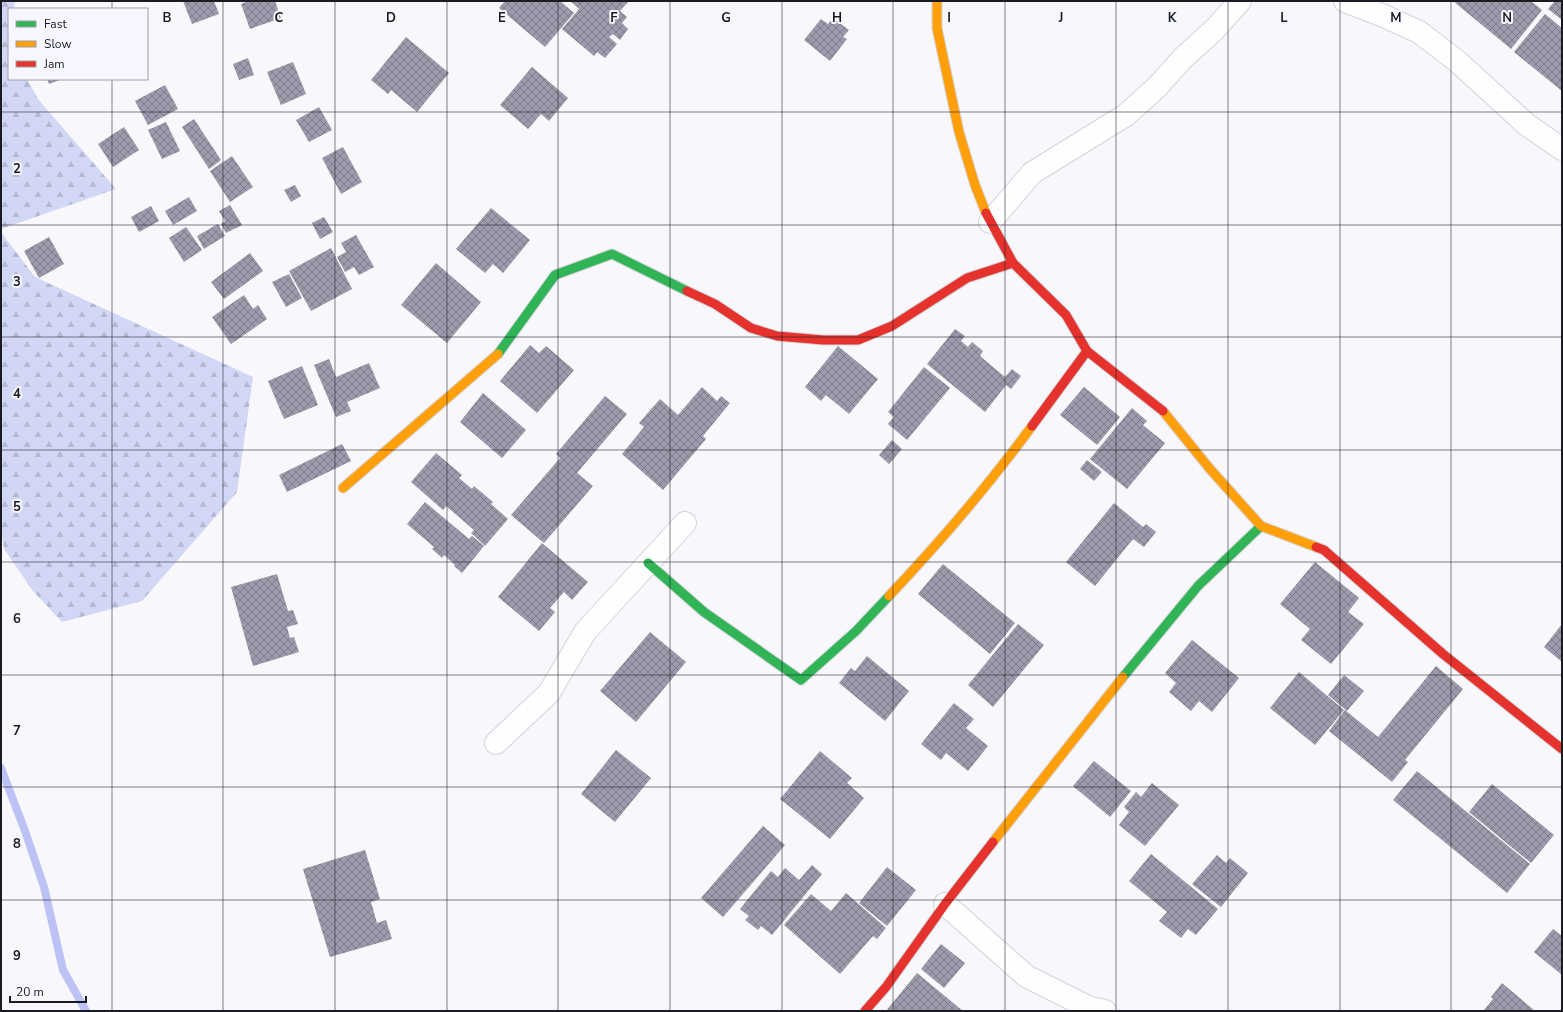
<svg xmlns="http://www.w3.org/2000/svg" width="1563" height="1012" font-family="'Nunito Sans',sans-serif">
<style>
.forest{fill:url(#forest-firs)}
.lines{fill:none;stroke-linecap:round;stroke-linejoin:round}
.stream{stroke:#bcc2f4;stroke-width:8}
.building{fill:url(#building-cross-hatch)}
.street-casing{stroke:#d3d4da;stroke-width:24}
.fast-casing{stroke:#d3d4da;stroke-width:11}
.slow-casing{stroke:#d3d4da;stroke-width:11}
.jam-casing{stroke:#d3d4da;stroke-width:11}
.street{stroke:#fefeff;stroke-width:22}
.fast{stroke:#30b455;stroke-width:9}
.slow{stroke:#ff9f0a;stroke-width:9}
.jam{stroke:#e5322d;stroke-width:9}
.grid{fill:none;stroke:#1a1b22;stroke-width:1;stroke-opacity:0.55}
.grid-label{font-size:13px;text-anchor:middle;font-weight:bold;fill:#1a1b22;stroke:#f5f6fe;stroke-width:4;stroke-linejoin:round;paint-order:stroke}
</style>
<defs>
<pattern id="forest-firs" width="22" height="20" patternUnits="userSpaceOnUse"><rect width="22" height="20" fill="#d2d7f5"/><path d="M5 1l3.5 6h-7zM16 11l3.5 6h-7z" fill="#b4b8d2"/></pattern>
<pattern id="building-cross-hatch" width="8" height="8" patternUnits="userSpaceOnUse"><rect width="8" height="8" fill="#9b9bac"/><path d="M0 0l8 8M0 8l8-8" fill="none" stroke="#7e7e8c"/></pattern>
</defs>
<rect width="100%" height="100%" fill="#f7f7fc"/>
<g class="forest">
<polygon points="1,1 15,1 14,9 9,9 9,79 27,79 38,99 116,189 1,229"/>
<polygon points="1,232 35,277 253,377 237,492 142,601 62,622 33,591 4,549 1,528"/>
</g>
<g class="lines">
<polyline class="stream" points="1,768 25,831 44,887 63,970 86,1011"/>
</g>
<g class="building">
<polygon points="183,1 214,1 219,14 192,24"/>
<polygon points="249,1 275,1 281,18 250,29 241,4"/>
<polygon points="505,1 560,1 574,13 545,47 499,8"/>
<polygon points="570,1 629,1 620,11 627,17 622,23 628,29 620,40 613,34 609,37 617,44 605,58 597,52 594,56 562,29 579,9"/>
<polygon points="1453,1 1531,1 1542,10 1511,49"/>
<polygon points="1555,1 1562,1 1562,20 1548,9"/>
<polygon points="1545,14 1562,28 1562,91 1514,52"/>
<polygon points="833,18 849,30 843,37 847,39 830,61 804,40 821,19 828,24"/>
<polygon points="406,37 449,73 417,112 391,90 388,94 371,80"/>
<polygon points="248,58 254,75 239,80 233,64"/>
<polygon points="293,62 306,94 281,105 267,72"/>
<polygon points="532,67 568,98 549,121 541,114 528,129 500,105"/>
<polygon points="47,79 62,79 49,84"/>
<polygon points="165,85 178,109 148,125 135,101"/>
<polygon points="319,107 332,130 309,142 296,120"/>
<polygon points="194,119 221,160 209,169 182,127"/>
<polygon points="166,122 180,151 162,159 148,130"/>
<polygon points="124,127 139,150 113,167 98,144"/>
<polygon points="343,147 362,182 341,194 322,158"/>
<polygon points="232,156 253,187 230,202 210,171"/>
<polygon points="295,185 301,196 291,202 284,190"/>
<polygon points="189,197 197,211 173,225 165,211"/>
<polygon points="230,205 242,225 226,233 221,224 225,221 219,211"/>
<polygon points="151,206 159,221 139,232 131,217"/>
<polygon points="491,208 530,240 503,273 493,264 485,273 456,249"/>
<polygon points="324,217 333,232 320,239 312,223"/>
<polygon points="218,224 225,236 204,249 197,236"/>
<polygon points="186,227 202,250 184,262 169,238"/>
<polygon points="356,235 374,267 359,275 354,267 345,272 337,257 346,252 341,243"/>
<polygon points="49,237 64,264 39,278 24,251"/>
<polygon points="331,248 352,289 311,311 289,271"/>
<polygon points="250,253 263,271 224,299 211,282"/>
<polygon points="436,263 481,302 447,343 401,305"/>
<polygon points="289,274 302,298 286,307 272,282"/>
<polygon points="244,295 253,309 258,305 267,319 231,344 212,317"/>
<polygon points="955,329 965,336 961,341 968,347 972,342 983,351 980,356 1005,377 1012,369 1021,376 1011,389 1006,385 985,412 927,364"/>
<polygon points="530,345 539,353 546,346 574,370 537,413 500,381"/>
<polygon points="838,346 878,379 849,414 826,395 821,401 805,387"/>
<polygon points="329,359 336,377 369,363 380,388 347,402 351,411 336,417 314,365"/>
<polygon points="302,366 318,405 284,419 268,381"/>
<polygon points="924,367 950,388 907,440 888,424 894,417 888,412"/>
<polygon points="702,387 717,401 721,396 730,403 703,436 706,439 663,490 622,454 644,427 639,423 660,399 678,415"/>
<polygon points="1084,387 1120,417 1097,445 1060,415"/>
<polygon points="483,393 526,430 502,458 460,422"/>
<polygon points="605,396 627,414 577,473 593,486 544,543 511,515 560,458 556,454"/>
<polygon points="1132,408 1147,421 1143,425 1165,443 1127,489 1090,459"/>
<polygon points="892,440 902,449 889,464 879,455"/>
<polygon points="342,444 351,461 287,492 279,475"/>
<polygon points="436,453 462,475 459,478 472,489 474,486 493,502 491,504 508,519 485,546 471,533 474,530 446,506 443,510 411,482"/>
<polygon points="1087,460 1102,472 1094,481 1080,469"/>
<polygon points="425,502 469,539 472,536 484,546 462,573 454,566 455,565 444,555 442,558 432,549 434,547 407,524"/>
<polygon points="1114,503 1143,527 1146,524 1156,532 1144,547 1133,539 1095,586 1066,562"/>
<polygon points="542,543 588,582 572,600 564,592 550,608 555,612 539,631 498,597"/>
<polygon points="1315,562 1359,598 1348,612 1364,624 1331,664 1301,640 1310,629 1280,604"/>
<polygon points="943,564 1015,623 990,654 918,594"/>
<polygon points="277,574 288,611 293,610 298,624 287,627 290,638 294,637 299,652 253,666 231,587"/>
<polygon points="1018,624 1044,645 993,707 968,685"/>
<polygon points="1562,624 1562,662 1544,647"/>
<polygon points="650,632 686,662 636,722 600,691"/>
<polygon points="1192,640 1239,678 1212,712 1199,701 1191,711 1169,692 1176,683 1165,673"/>
<polygon points="867,656 909,691 885,721 839,683 851,668 855,671"/>
<polygon points="1436,666 1463,689 1405,760 1408,762 1392,782 1329,731 1345,710 1378,737"/>
<polygon points="1299,672 1344,710 1315,745 1270,708"/>
<polygon points="1344,675 1364,691 1347,711 1328,695"/>
<polygon points="954,703 974,719 966,728 988,746 968,771 946,753 941,760 921,744"/>
<polygon points="616,750 651,778 615,822 581,794"/>
<polygon points="820,751 852,778 847,783 864,798 830,839 780,799"/>
<polygon points="1094,761 1131,791 1110,817 1073,786"/>
<polygon points="1417,771 1530,864 1507,893 1393,800"/>
<polygon points="1152,783 1179,805 1145,846 1119,825 1129,812 1124,807 1136,792 1141,797"/>
<polygon points="1492,784 1554,835 1531,863 1469,812"/>
<polygon points="763,826 785,845 723,917 701,898"/>
<polygon points="365,850 380,899 371,902 377,923 386,920 392,939 330,957 303,869"/>
<polygon points="1151,854 1218,909 1196,935 1188,929 1181,938 1159,921 1167,912 1129,881"/>
<polygon points="1217,855 1226,863 1230,858 1248,873 1221,907 1192,884"/>
<polygon points="812,865 822,874 772,935 761,926 758,930 745,920 749,916 740,909 771,871 778,877 785,868 799,880"/>
<polygon points="887,867 916,890 887,926 859,903"/>
<polygon points="846,893 886,928 877,939 873,936 840,974 784,925 811,894 831,911"/>
<polygon points="1553,929 1562,936 1562,975 1534,952"/>
<polygon points="941,944 965,963 944,988 921,969"/>
<polygon points="917,973 963,1011 886,1011"/>
<polygon points="1502,983 1535,1011 1483,1011 1493,999 1491,997"/>
</g>
<g class="lines">
<defs>
<g id="street">
<polyline points="1345,1 1384,16 1419,32 1457,61 1527,125 1562,149"/>
<polyline points="990,222 1032,173 1126,115 1158,86 1183,58 1215,29 1240,1"/>
<polyline points="496,743 549,693 585,632 685,523"/>
<polyline points="945,904 1026,976 1090,1008 1105,1011"/>
</g>
<g id="fast">
<polyline points="498,354 555,275 612,254 687,291"/>
<polyline points="648,563 704,612 801,680 856,631 889,596"/>
<polyline points="1123,677 1198,586 1261,526"/>
</g>
<g id="slow">
<polyline points="937,1 937,28 959,132 975,185 986,213"/>
<polyline points="1163,411 1210,469 1261,526 1316,547"/>
<polyline points="343,488 498,354"/>
<path d="M889 596C940 542 988 486 1032 426"/>
<polyline points="993,842 1123,677"/>
</g>
<g id="jam">
<polyline points="986,213 1013,263 1066,315 1087,351 1163,411"/>
<polyline points="687,291 715,304 751,328 777,336 823,340 858,340 892,326 967,278 1013,263"/>
<polyline points="1032,426 1087,351"/>
<polyline points="1316,547 1324,550 1443,654 1562,749"/>
<polyline points="865,1011 886,987 945,904 993,842"/>
</g>
</defs>
<use href="#street" class="street-casing"/>
<use href="#fast" class="fast-casing"/>
<use href="#slow" class="slow-casing"/>
<use href="#jam" class="jam-casing"/>
<use href="#street" class="street"/>
<use href="#fast" class="fast"/>
<use href="#slow" class="slow"/>
<use href="#jam" class="jam"/>
</g>
<path class="grid" d="M112 1V9M223 1V1011M335 1V1011M447 1V1011M558 1V1011M670 1V1011M782 1V1011M893 1V1011M1005 1V1011M1116 1V1011M1228 1V1011M1340 1V1011M1451 1V1011M112 79V1011M1 112H1562M1 225H1562M1 337H1562M1 450H1562M1 562H1562M1 675H1562M1 787H1562M1 900H1562"/>
<g class="grid-label">
<text x="167" y="22">B</text>
<text x="279" y="22">C</text>
<text x="391" y="22">D</text>
<text x="502" y="22">E</text>
<text x="614" y="22">F</text>
<text x="726" y="22">G</text>
<text x="837" y="22">H</text>
<text x="949" y="22">I</text>
<text x="1061" y="22">J</text>
<text x="1172" y="22">K</text>
<text x="1284" y="22">L</text>
<text x="1396" y="22">M</text>
<text x="1507" y="22">N</text>
<text x="17" y="173">2</text>
<text x="17" y="286">3</text>
<text x="17" y="398">4</text>
<text x="17" y="511">5</text>
<text x="17" y="623">6</text>
<text x="17" y="735">7</text>
<text x="17" y="848">8</text>
<text x="17" y="960">9</text>
</g>
<rect width="1563" height="1012" fill="none" stroke="#1a1b22" stroke-width="4"/>
<rect x="8" y="8" width="140" height="72" fill="#f5f6fe" stroke="#9d9ea6"/>
<rect x="16" y="21" width="20" height="6" fill="#30b455" stroke="#9d9ea6"/>
<text x="44" y="28" font-size="12" fill="#1a1b22">Fast</text>
<rect x="16" y="41" width="20" height="6" fill="#ff9f0a" stroke="#9d9ea6"/>
<text x="44" y="48" font-size="12" fill="#1a1b22">Slow</text>
<rect x="16" y="61" width="20" height="6" fill="#e5322d" stroke="#9d9ea6"/>
<text x="44" y="68" font-size="12" fill="#1a1b22">Jam</text>
<path d="M10 996v6h76v-6" fill="none" stroke="#1a1b22" stroke-width="2"/>
<text x="16" y="996" font-size="12" fill="#1a1b22" stroke="#f5f6fe" stroke-width="3" paint-order="stroke">20 m</text>
</svg>
